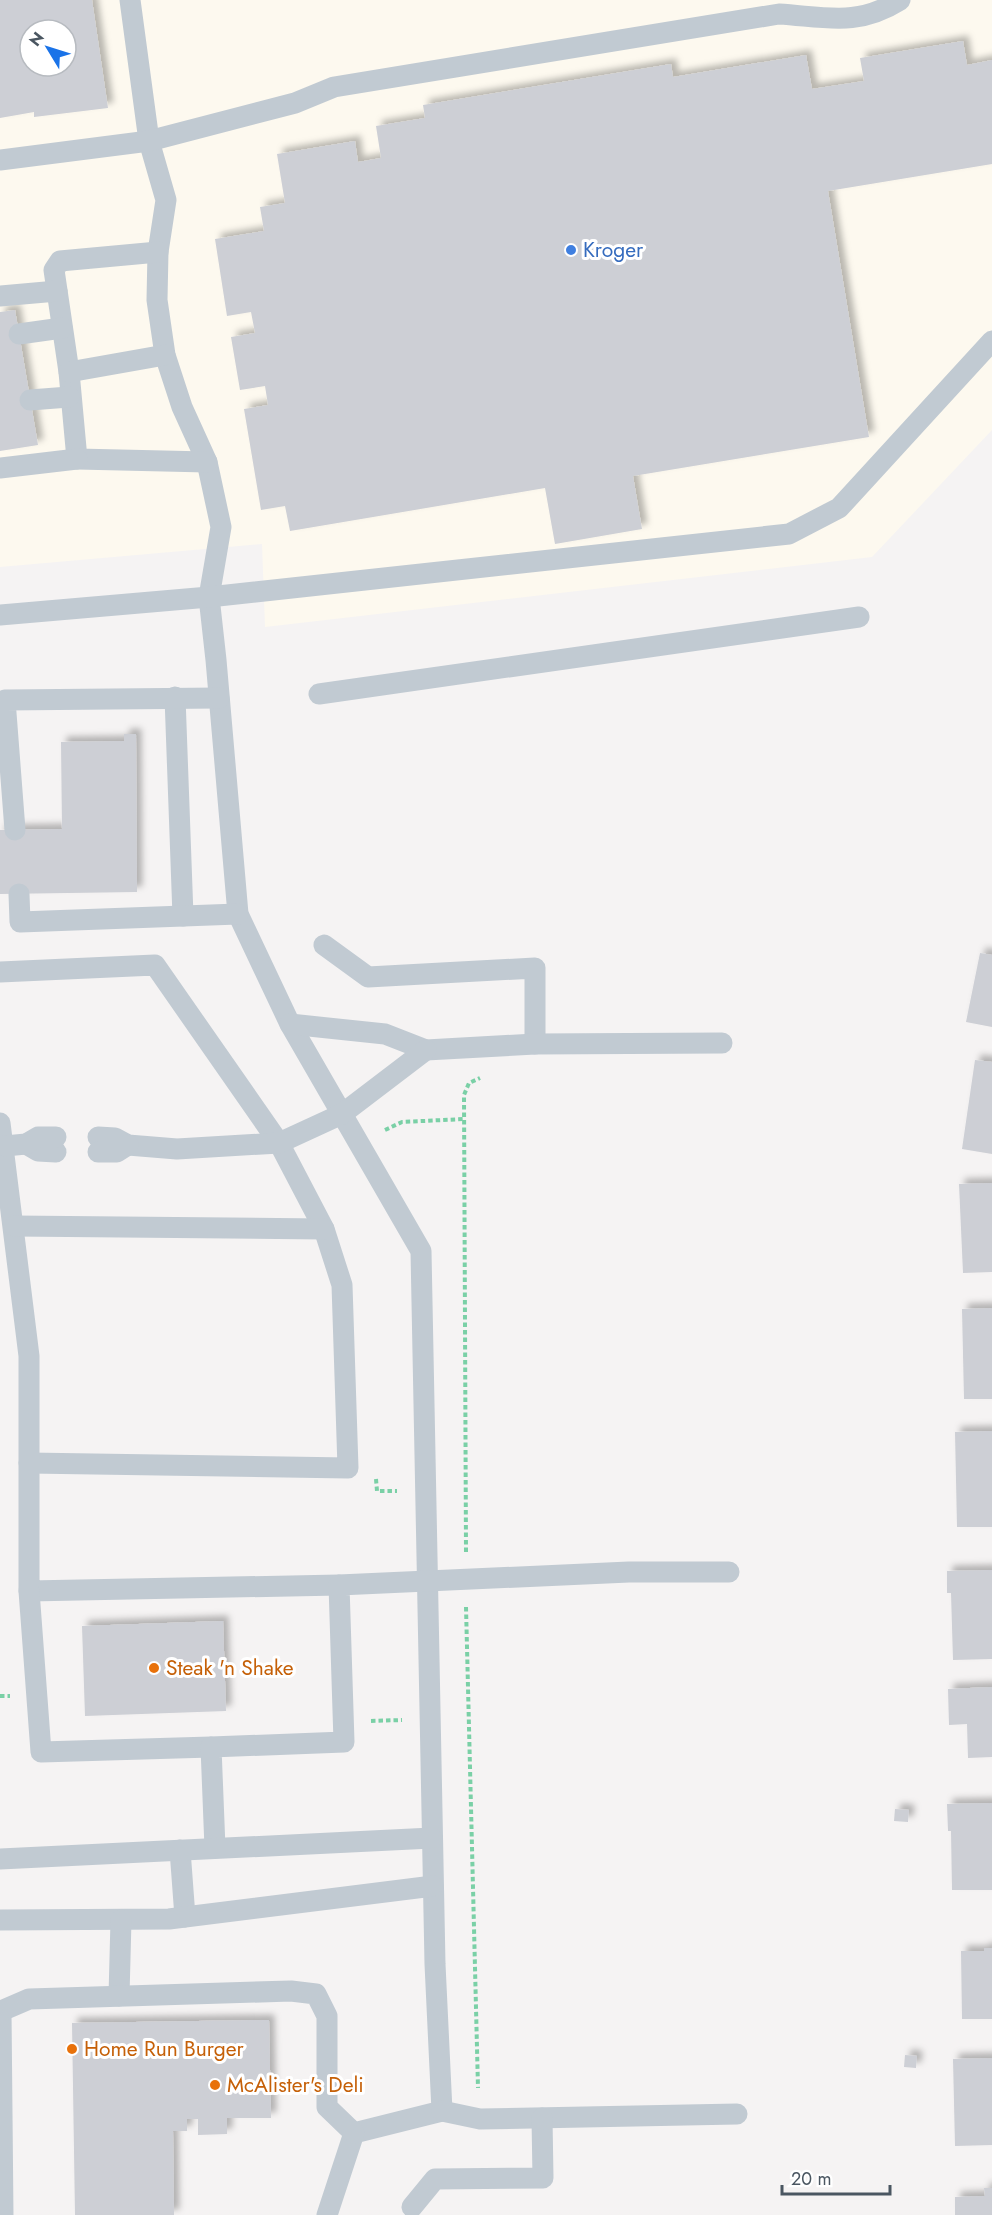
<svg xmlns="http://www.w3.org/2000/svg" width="992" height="2215" font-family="Jost,sans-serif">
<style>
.commercial{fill:#fdf9ef;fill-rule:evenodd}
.building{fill:#cdcfd5;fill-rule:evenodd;filter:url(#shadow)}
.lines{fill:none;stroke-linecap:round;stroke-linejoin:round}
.path{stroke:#7ad0a6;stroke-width:4;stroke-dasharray:4.5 3;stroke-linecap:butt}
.lane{stroke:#c1cad2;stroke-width:21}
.shop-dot{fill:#3f7fe0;stroke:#fff;stroke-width:2}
.food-dot{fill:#e8710a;stroke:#fff;stroke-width:2}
.labels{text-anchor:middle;stroke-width:6;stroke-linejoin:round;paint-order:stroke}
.shop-label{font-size:21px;fill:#366cbe;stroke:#fff;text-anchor:start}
.food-label{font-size:21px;fill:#c56008;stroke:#fff;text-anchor:start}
</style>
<defs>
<filter id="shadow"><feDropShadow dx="5.5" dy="-5.5" stdDeviation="3" flood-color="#0004"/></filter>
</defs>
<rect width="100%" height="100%" fill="#f5f3f3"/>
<path class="commercial" d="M0 0H992V430L872 557 265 627 262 544 0 567ZM30 30H66V66H30Z"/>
<g class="building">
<path d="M0 0H92L108 108 34 117V112L0 118ZM30 30H66V66H30Z"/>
<polygon points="963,41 967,65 992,60 992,164 828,191 869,437 633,476 642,529 555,544 545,488 290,531 285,506 261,510 244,409 268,405 265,386 240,390 231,337 255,333 251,312 227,316 215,239 264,231 260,207 285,203 277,154 355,141 358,162 381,158 376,126 425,118 423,105 671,64 673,77 806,55 812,89 864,81 860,58"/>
<polygon points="15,310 38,445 0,451 0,312"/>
<polygon points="124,734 136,734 137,892 0,894 0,830 62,829 61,742 124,741"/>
<polygon points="980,953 992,955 992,1027 966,1022"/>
<polygon points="975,1060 992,1062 992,1154 962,1149"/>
<polygon points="992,1183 992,1272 963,1273 959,1184"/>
<polygon points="992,1308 992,1399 964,1399 962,1309"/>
<polygon points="992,1431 992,1527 957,1527 955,1432"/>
<polygon points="992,1570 992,1659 953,1660 951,1593 947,1593 947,1571"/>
<polygon points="223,1621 226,1711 85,1716 82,1626"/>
<polygon points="992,1687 992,1757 968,1758 967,1724 949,1725 948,1689"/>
<polygon points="992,1803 992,1890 952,1890 951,1831 948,1831 947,1804"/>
<polygon points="895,1809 909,1810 908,1822 894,1821"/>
<polygon points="984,1948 992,1948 992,2019 962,2019 961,1951 984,1951"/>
<polygon points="269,2020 271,2118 227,2118 227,2134 198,2135 198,2119 187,2119 187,2131 173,2131 174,2215 75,2215 72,2023"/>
<polygon points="905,2055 917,2056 916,2068 904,2067"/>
<polygon points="992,2058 992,2145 955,2146 953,2059"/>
<polygon points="984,2188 992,2188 992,2215 955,2215 955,2197 985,2196"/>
</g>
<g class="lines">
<g class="path">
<polyline points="385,1130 402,1122 464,1119"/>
<polyline points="376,1479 377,1491 397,1491"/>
<polyline points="466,1552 464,1095 469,1083 480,1078"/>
<polyline points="466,1607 478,2088"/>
<polyline points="0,1696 10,1696"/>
<polyline points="371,1721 402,1720"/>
</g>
<g class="lane">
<polyline points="130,0 149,141 166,200 158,252 157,300 165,355 182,407 207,462 221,527 209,597 216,660 238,914 290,1024 421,1251 435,1964 442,2111 354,2133 327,2215"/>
<path d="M0 160 149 141 295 103 334 87 779 14C827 17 857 27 900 0"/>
<polyline points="158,252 60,261 54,270 69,372 77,459 207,462"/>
<polyline points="0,296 57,291"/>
<polyline points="19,334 62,328"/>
<polyline points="69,372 165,355"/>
<polyline points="30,400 69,397"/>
<polyline points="0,468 77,459"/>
<polyline points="0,615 209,597 789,534 839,508 992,341"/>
<polyline points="319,694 859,617"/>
<polyline points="175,697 183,916"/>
<polyline points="15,830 5,700 219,698"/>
<polyline points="19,894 20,922 238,914"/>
<polyline points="324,945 368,977 535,968 535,1044"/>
<polyline points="0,972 155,965 279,1143 324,1229 342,1285 348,1468 29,1463"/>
<polyline points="290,1024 385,1034 426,1050 535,1044 722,1043"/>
<polyline points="0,1123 29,1356 29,1591 339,1585"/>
<polyline points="98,1137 115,1138 128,1145 177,1149 279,1143 342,1114 426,1050"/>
<polyline points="26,1144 38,1151 56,1152"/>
<polyline points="5,1146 26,1144 38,1137 56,1137"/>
<polyline points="98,1152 117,1152 128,1145"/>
<polyline points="14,1226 324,1229"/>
<polyline points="29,1591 41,1752 211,1747"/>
<polyline points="215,1848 211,1747 344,1742 339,1585 629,1572 729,1572"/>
<polyline points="180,1850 185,1917"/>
<polyline points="0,1859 432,1838"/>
<polyline points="0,1920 169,1919 433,1886"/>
<polyline points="119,1996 121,1920"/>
<polyline points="442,2111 480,2119 737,2114"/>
<polyline points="412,2207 435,2179 543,2178 542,2118"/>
<polyline points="3,2215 1,2011 29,1999 291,1991 316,1994 327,2016 327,2107 354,2133"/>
</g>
</g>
<circle class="shop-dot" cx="571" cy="250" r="6"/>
<g class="food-dot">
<circle cx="154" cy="1668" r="6"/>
<circle cx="72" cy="2049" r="6"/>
<circle cx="215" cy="2085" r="6"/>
</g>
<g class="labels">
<g class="shop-label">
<text x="583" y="257">Kroger</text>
</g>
<g class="food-label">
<text x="166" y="1675">Steak 'n Shake</text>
<text x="84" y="2056">Home Run Burger</text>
<text x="227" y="2092">McAlister's Deli</text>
</g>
</g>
<g transform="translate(48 48) rotate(308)"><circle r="28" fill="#ffffff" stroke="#b7bbc0" stroke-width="1.5"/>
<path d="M0-4.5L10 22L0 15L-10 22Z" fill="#1a73e8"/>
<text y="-9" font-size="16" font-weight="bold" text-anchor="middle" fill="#4a5661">N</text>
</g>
<path d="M782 2185v9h108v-9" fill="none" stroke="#4a5661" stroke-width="3"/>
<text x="791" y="2185" font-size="18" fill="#4a5661" stroke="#ffffff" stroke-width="4.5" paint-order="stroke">20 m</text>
</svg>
